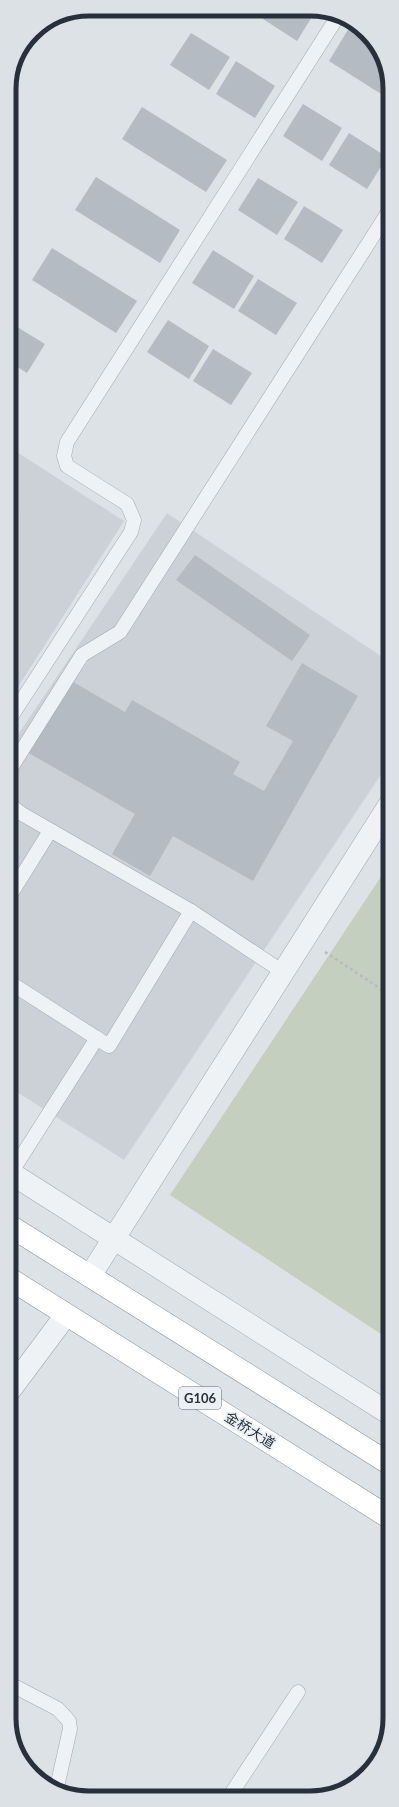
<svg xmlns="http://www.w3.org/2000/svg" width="399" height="1807" font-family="Lato,'Noto Sans SC',sans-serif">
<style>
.built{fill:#cbd1d7}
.green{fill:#c5cfbf}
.building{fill:#b5bbc2}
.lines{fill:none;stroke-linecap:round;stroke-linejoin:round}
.service-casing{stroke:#a3a9af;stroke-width:15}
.minor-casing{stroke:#a3a9af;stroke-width:23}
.trunk-casing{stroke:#86919b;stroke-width:23}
.path{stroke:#b7bcc0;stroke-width:2.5;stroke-dasharray:3 3;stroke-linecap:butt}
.service{stroke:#eff2f4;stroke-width:14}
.minor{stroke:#eff2f4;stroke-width:22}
.trunk{stroke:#fff;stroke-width:22}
.labels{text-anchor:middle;stroke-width:4;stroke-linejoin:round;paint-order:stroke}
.shield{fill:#ecf0f4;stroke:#636a72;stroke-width:1}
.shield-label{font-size:13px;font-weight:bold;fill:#28313b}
.street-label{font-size:14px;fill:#28313b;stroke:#ecf0f4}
.rim{fill:none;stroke:#28313b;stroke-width:5}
</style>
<rect width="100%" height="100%" fill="#dde2e6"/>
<g class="built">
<polygon points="9,447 124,521 9,701"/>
<polygon points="167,513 390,662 390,761 124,1160 9,1087 9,748"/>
</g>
<polygon class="green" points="390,863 390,1340 170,1195"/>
<g class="building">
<polygon points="249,11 259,11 256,16"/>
<polygon points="268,11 315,12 297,41 263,19"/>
<polygon points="349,28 373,42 389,79 389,99 329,61"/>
<polygon points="191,33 230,57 209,90 170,65"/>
<polygon points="236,61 275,86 255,118 216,94"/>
<polygon points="303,104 342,128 322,161 283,136"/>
<polygon points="142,107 227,160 206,192 122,139"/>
<polygon points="349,133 387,157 367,189 329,165"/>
<polygon points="96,177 180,230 160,263 75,210"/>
<polygon points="258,178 298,202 277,235 238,210"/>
<polygon points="304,206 343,230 322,263 284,239"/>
<polygon points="52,248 137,301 116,333 32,280"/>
<polygon points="213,250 254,276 234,309 192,283"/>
<polygon points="258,279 297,303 276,335 238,311"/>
<polygon points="168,320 209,346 189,379 147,352"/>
<polygon points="9,322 45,344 27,373 9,362"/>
<polygon points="213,349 252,373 231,405 193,381"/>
<polygon points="195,555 310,635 292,661 176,580"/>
<polygon points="302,663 358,696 253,881 173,836 150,876 112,854 135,814 27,752 68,679 125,712 132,700 240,762 233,774 264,791 293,741 266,726"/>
</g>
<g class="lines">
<defs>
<g id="service">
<polyline points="9,720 131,532 134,520 127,504 67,466 64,456 67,442 338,16"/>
<polyline points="9,771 82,655 120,632 389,211"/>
<polyline points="9,804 22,814 191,911 283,972"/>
<polyline points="9,897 50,831"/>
<polyline points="9,982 109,1046 191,911"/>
<polyline points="9,1176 97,1038"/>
<polyline points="10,1684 58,1709 69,1721 70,1729 57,1787"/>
<polyline points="229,1797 298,1692"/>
</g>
<g id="minor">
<polyline points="9,1172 390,1414"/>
<polyline points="90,1276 390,804"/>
<polyline points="10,1390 66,1315"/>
</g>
<g id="trunk">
<polyline points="10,1226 390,1464"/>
<polyline points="10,1279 390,1518"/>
</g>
</defs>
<use href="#service" class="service-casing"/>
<use href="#minor" class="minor-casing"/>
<use href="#trunk" class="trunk-casing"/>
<polyline class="path" points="325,952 390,995"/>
<use href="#service" class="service"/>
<use href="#minor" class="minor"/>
<use href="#trunk" class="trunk"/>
</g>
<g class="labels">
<rect class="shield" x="179" y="1387" width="42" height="22" rx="3"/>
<g class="shield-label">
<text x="200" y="1403">G106</text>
</g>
<g class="street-label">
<text transform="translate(250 1430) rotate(32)" y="5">金桥大道</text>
</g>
</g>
<path d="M0 0H399V1807H0ZM89 16H310A73 73 0 0 1 383 89V1718A73 73 0 0 1 310 1791H89A73 73 0 0 1 16 1718V89A73 73 0 0 1 89 16Z" fill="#dce1e5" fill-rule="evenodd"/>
<path class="rim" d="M89 16H310A73 73 0 0 1 383 89V1718A73 73 0 0 1 310 1791H89A73 73 0 0 1 16 1718V89A73 73 0 0 1 89 16Z"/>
</svg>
